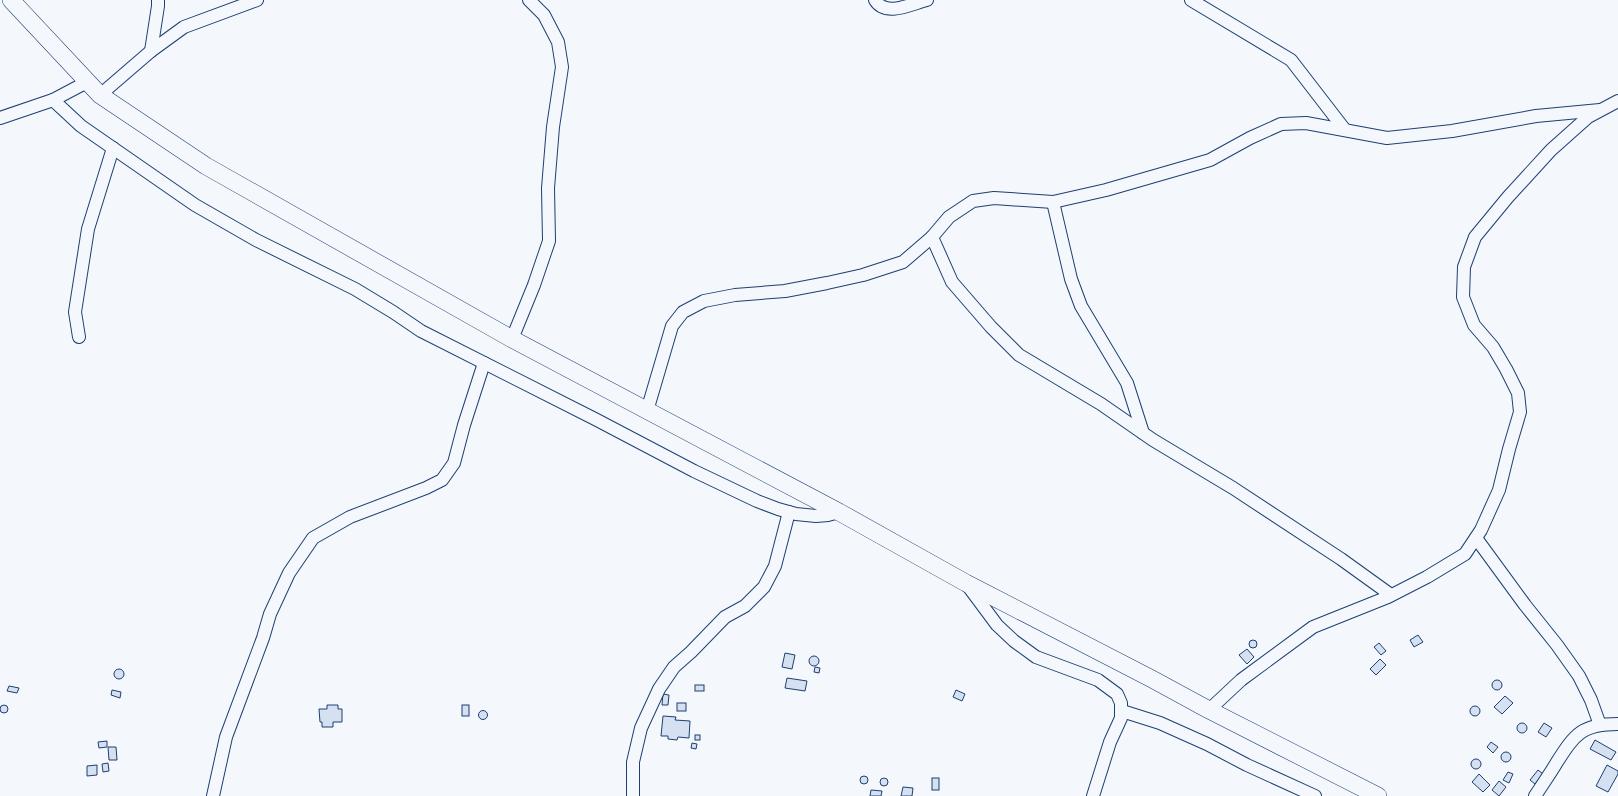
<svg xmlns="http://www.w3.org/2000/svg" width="1618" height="796" font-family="Spectral,serif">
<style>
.building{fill:#d5e0f0;stroke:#1d3f73}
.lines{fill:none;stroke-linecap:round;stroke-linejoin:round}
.street-casing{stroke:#1d3f73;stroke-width:14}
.secondary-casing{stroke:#1d3f73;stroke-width:18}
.street{stroke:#f4f7fb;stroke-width:12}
.secondary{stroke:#f4f7fb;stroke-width:17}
</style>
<rect width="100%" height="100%" fill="#f4f7fb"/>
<g class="building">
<polygon points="1418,635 1423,642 1414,647 1410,640"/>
<circle cx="1253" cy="644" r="4"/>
<polygon points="1379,643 1386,651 1381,655 1374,647"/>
<polygon points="1247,649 1254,657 1247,664 1239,655"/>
<polygon points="785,653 795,655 792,669 782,667"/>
<circle cx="814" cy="661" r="5"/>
<polygon points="1380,659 1386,665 1376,675 1370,669"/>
<polygon points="815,667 820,668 819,673 814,672"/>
<circle cx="119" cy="674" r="5"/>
<polygon points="787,678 807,681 805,691 785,688"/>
<circle cx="1497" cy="685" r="5"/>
<rect x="695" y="685" width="9" height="6"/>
<polygon points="9,686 19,688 17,693 7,691"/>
<polygon points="112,690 121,692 120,698 111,695"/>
<polygon points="956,690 965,694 962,701 953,697"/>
<polygon points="663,694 669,695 668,705 662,705"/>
<polygon points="1505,696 1513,703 1502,714 1494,707"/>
<rect x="677" y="703" width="9" height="8"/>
<circle cx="4" cy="709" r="4"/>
<polygon points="327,705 338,705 338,709 342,709 342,722 333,722 333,727 322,727 322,722 320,722 319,709 327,709"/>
<rect x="462" y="705" width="7" height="11"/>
<circle cx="1475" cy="711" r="5"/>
<circle cx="483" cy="715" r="4.5"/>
<polygon points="663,716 676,717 675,720 690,721 689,738 678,737 677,740 668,739 668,736 661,736"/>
<polygon points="1544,723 1552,728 1546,737 1538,732"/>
<circle cx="1522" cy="728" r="5"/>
<rect x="695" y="735" width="5" height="5"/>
<polygon points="1595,740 1616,752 1611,760 1590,749"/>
<polygon points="107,741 107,747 99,748 98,742"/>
<polygon points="1491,742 1498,747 1493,753 1487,747"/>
<polygon points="692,743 697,744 696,749 691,748"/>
<polygon points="108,747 116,747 117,760 109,760"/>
<circle cx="1506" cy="757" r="5"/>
<circle cx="1476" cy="764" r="5"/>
<polygon points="108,763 109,771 103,772 102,764"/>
<polygon points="97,765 97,775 87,776 87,766"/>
<polygon points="1607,765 1618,771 1618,774 1608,792 1596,786"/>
<polygon points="1538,770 1543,774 1535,784 1530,780"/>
<polygon points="1508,772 1513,774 1509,783 1503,780"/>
<polygon points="1479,774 1490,785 1483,792 1472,782"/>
<circle cx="864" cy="780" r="4"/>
<rect x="932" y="778" width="7" height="12"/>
<circle cx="884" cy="782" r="4"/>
<polygon points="1499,781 1506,787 1499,796 1492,790"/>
<polygon points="903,787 913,788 912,796 901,796"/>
<polygon points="871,790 882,791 881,796 870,796"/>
</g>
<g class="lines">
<defs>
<g id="street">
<path d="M875 0C886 18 913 3 927 0"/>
<polyline points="1191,0 1291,60 1345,130"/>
<polyline points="151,51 158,6 158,0"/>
<polyline points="100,95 151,51 184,27 257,0"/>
<polyline points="53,100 81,126 195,205 256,240 355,289 393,312 421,331 595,419 694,471 757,501 778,509 796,514 816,516 828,515 839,512"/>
<polyline points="0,118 53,100 87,82"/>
<polyline points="1053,202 1071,279 1081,306 1127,383 1143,433"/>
<polyline points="932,237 952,282 991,327 1019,355 1101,404 1153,440 1233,488 1341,559 1391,595"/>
<polyline points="79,337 75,312 88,229 113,148"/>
<polyline points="512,339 534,285 549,241 548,188 553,127 562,67 558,42 544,15 529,0"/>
<polyline points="647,411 672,326 683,312 704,301 735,295 785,291 827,283 863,275 903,262 932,237 949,217 973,201 994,198 1053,202 1106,190 1210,160 1250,138 1281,124 1306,123 1387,138 1452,131 1536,116 1600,110"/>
<polyline points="1476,538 1525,605 1557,645 1579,676 1591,700 1600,725"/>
<polyline points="968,586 997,625 1014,641 1036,657 1098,680 1117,694 1121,703 1121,718 1110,742 1093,796"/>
<polyline points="1209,710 1241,680 1313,627 1388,597 1427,577 1465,554 1481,530 1499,490 1509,449 1520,412 1518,393 1506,369 1493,347 1474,325 1463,297 1464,267 1475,237 1508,197 1551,150 1588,117 1618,101"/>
<polyline points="1122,711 1160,723 1207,744 1247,765 1315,796"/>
<polyline points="213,796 226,737 263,638 270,614 289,573 313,538 350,517 426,488 442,480 454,463 464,425 484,363"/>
<polyline points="633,796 633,762 641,728 659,689 674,667 691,652 725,617 745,606 764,587 775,566 789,512"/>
<path d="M1535 796C1542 785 1550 774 1557 762 1575 734 1582 724 1618 724"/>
</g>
<polyline id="secondary" points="11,0 100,95 206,166 512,339 839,512 966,583 1152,679 1209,710 1378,796"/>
</defs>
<use href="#street" class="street-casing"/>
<use href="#secondary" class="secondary-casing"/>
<use href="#street" class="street"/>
<use href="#secondary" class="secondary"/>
</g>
</svg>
